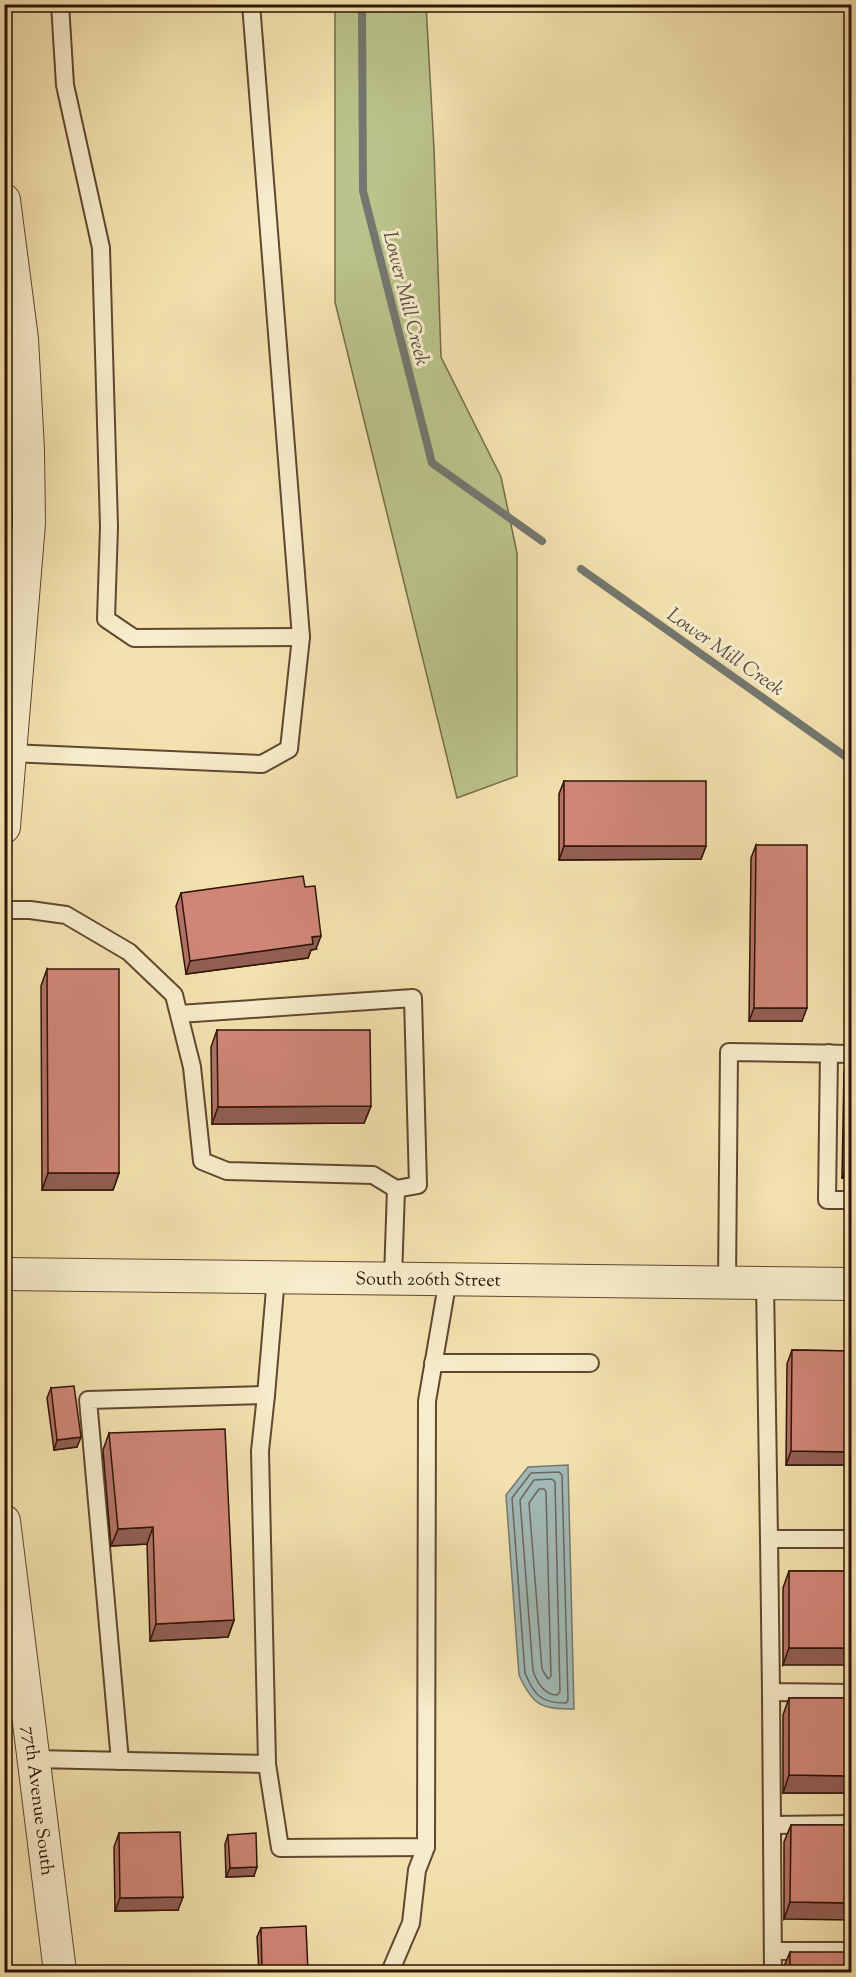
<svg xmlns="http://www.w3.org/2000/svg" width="856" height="1977" font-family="'Sorts Mill Goudy',serif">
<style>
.green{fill:#bac38b;stroke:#746b48;stroke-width:1.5}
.water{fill:#a2bab7;stroke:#74776f;stroke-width:1.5}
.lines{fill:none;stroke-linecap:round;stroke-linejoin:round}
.shore{stroke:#68665e;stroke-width:1.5}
.stream{stroke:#74776f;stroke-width:8}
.service-casing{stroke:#60472f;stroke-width:20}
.minor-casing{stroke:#60472f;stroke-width:34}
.service{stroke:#f7eccb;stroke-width:16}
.minor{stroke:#f7eccb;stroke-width:32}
.wall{fill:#b37367;stroke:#2f1304;stroke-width:1.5}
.shaded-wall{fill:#925e54;stroke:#2f1304;stroke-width:1.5}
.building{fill:#d08678;stroke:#2f1304;stroke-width:1.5}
.labels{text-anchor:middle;stroke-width:6;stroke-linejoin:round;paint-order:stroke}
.street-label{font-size:18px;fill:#2f1304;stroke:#f7eccb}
.water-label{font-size:20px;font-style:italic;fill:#574d43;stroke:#f7eccb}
</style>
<rect width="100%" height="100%" fill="#f3e2af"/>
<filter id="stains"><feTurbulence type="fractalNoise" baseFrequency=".00333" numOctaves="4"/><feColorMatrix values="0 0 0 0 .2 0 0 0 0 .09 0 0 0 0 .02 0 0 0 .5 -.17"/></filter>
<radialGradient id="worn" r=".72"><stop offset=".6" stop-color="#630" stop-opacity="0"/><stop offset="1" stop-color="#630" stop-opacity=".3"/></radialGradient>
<polygon class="green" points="335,5 426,5 434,149 441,357 501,477 517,553 517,776 457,798 335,302"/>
<path class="water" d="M568 1465 574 1709C541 1709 533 1706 519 1675L506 1495 528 1467Z"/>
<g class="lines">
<g class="shore">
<path d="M559 1472 562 1475 568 1700 566 1703C541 1703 534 1695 525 1673L512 1498 531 1473Z"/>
<path d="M552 1479 555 1482 560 1692 557 1695C544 1695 537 1682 533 1671L520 1500 534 1480Z"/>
<polygon points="539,1489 544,1489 546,1492 551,1676 548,1679 542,1669 529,1503"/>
</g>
<g class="stream">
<polyline points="362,4 363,191 432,463 542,541"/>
<polyline points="581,569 852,761"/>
</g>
<defs>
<g id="service">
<polyline points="60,4 65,85 101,248 109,527 106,619 134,638 301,637"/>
<polyline points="10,753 262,764 289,749 301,637 251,4"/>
<polyline points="4,910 30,910 66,915 129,952 174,995 192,1067 202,1161 227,1171 373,1175 396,1189 418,1185 413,998 179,1014"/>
<polyline points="829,1053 827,1200 852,1200"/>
<polyline points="393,1278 396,1189"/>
<polyline points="727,1283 729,1052 852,1054"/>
<polyline points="765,1283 769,1539 852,1539"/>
<polyline points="433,1363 590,1363"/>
<polyline points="769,1539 771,1692 852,1693"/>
<polyline points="771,1692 773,1972"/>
<polyline points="34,1759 267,1764 260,1451 266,1395 276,1277"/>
<polyline points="120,1761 88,1400 266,1395"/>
<polyline points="267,1764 280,1848 426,1847 427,1401 448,1279"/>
<polyline points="772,1825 852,1824"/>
<polyline points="773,1951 852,1951"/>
<polyline points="390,1972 411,1923 417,1870 426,1847"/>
</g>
<g id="minor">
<polyline points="4,200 22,339 28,450 29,523 4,827"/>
<path id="s1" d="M4 1274 852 1284"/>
<path id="s2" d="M4 1521 60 1972"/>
</g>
</defs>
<use href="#service" class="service-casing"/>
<use href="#minor" class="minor-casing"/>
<use href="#service" class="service"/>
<use href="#minor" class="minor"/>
</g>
<g class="wall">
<polygon points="564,781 706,846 701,859 559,860 559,794"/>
<polygon points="756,845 802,1021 749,1021 751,858"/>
<polygon points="181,893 316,949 311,950 308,958 186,974 176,906"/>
<polygon points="47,969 119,1173 113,1190 42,1190 41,986"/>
<polygon points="217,1030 371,1106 364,1123 212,1124 211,1047"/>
<polygon points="850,1054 852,1054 852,1178 842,1178 844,1071"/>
<polygon points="792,1350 852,1351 852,1457 849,1465 786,1465 787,1364"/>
<polygon points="51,1388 77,1447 54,1450 47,1398"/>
<polygon points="109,1433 234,1620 228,1637 150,1641 147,1544 111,1546 103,1450"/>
<polygon points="789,1571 852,1571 783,1665 783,1588"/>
<polygon points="789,1698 852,1698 852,1793 783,1793 783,1715"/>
<polygon points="791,1825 852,1825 784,1919 784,1842"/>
<polygon points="119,1833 178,1910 115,1911 114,1847"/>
<polygon points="228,1835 254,1876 226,1877 225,1844"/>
<polygon points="261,1928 308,1972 259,1972 257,1937"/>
<polygon points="790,1952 852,1972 783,1972 783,1969"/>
</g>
<g class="shaded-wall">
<polygon points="564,846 706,846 701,859 559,860"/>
<polygon points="321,936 316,949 311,950 308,958 186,974 190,961 312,937"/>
<polygon points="754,1008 807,1008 802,1021 749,1021"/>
<polygon points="371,1106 364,1123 212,1124 218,1107"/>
<polygon points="848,1161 852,1161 852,1178 842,1178"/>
<polygon points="48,1173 119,1173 113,1190 42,1190"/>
<polygon points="81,1437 77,1447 54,1450 57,1440"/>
<polygon points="791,1451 852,1452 852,1457 849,1465 786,1465"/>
<polygon points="153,1527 147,1544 111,1546 118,1529"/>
<polygon points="234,1620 228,1637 150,1641 156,1624"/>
<polygon points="789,1648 852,1648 852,1665 783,1665"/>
<polygon points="789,1775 852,1776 852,1793 783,1793"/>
<polygon points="257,1867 254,1876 226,1877 230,1868"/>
<polygon points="183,1897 178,1910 115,1911 120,1898"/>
<polygon points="790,1902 852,1903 852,1920 784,1919"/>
</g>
<g class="building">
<rect x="564" y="781" width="142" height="65"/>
<polygon points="756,845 807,845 807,1008 754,1008"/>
<polygon points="303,876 305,887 315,886 321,936 312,937 313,944 190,961 181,893"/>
<polygon points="47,969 119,969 119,1173 48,1173"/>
<polygon points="217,1030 370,1030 371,1106 218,1107"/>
<polygon points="850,1054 852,1054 852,1161 848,1161"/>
<polygon points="792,1350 852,1351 852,1452 791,1451"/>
<polygon points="74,1386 81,1437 57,1440 51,1388"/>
<polygon points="225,1429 234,1620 156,1624 153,1527 118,1529 109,1433"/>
<rect x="789" y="1571" width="63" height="77"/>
<polygon points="789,1698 852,1698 852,1776 789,1775"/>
<polygon points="791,1825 852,1825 852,1903 790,1902"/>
<polygon points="180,1832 183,1897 120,1898 119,1833"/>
<polygon points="256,1833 257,1867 230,1868 228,1835"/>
<polygon points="306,1926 308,1972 262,1972 261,1928"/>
<rect x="790" y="1952" width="62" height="20"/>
</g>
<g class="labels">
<g class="street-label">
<text dy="6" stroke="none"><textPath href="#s1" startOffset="424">South 206th Street</textPath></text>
<text dy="6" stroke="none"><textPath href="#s2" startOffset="282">77th Avenue South</textPath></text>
</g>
<g class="water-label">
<text transform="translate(407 298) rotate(76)" y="7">Lower Mill Creek</text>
<text transform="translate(726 651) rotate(35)" y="7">Lower Mill Creek</text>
</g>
</g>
<rect width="856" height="1977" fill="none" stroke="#f3e2af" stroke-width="24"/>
<rect x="6" y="6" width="844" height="1965" fill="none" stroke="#2f1304" stroke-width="3"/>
<rect x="12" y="12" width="832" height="1953" fill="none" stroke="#2f1304" stroke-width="1.5"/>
<rect width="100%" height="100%" filter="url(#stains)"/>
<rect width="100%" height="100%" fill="url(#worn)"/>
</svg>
